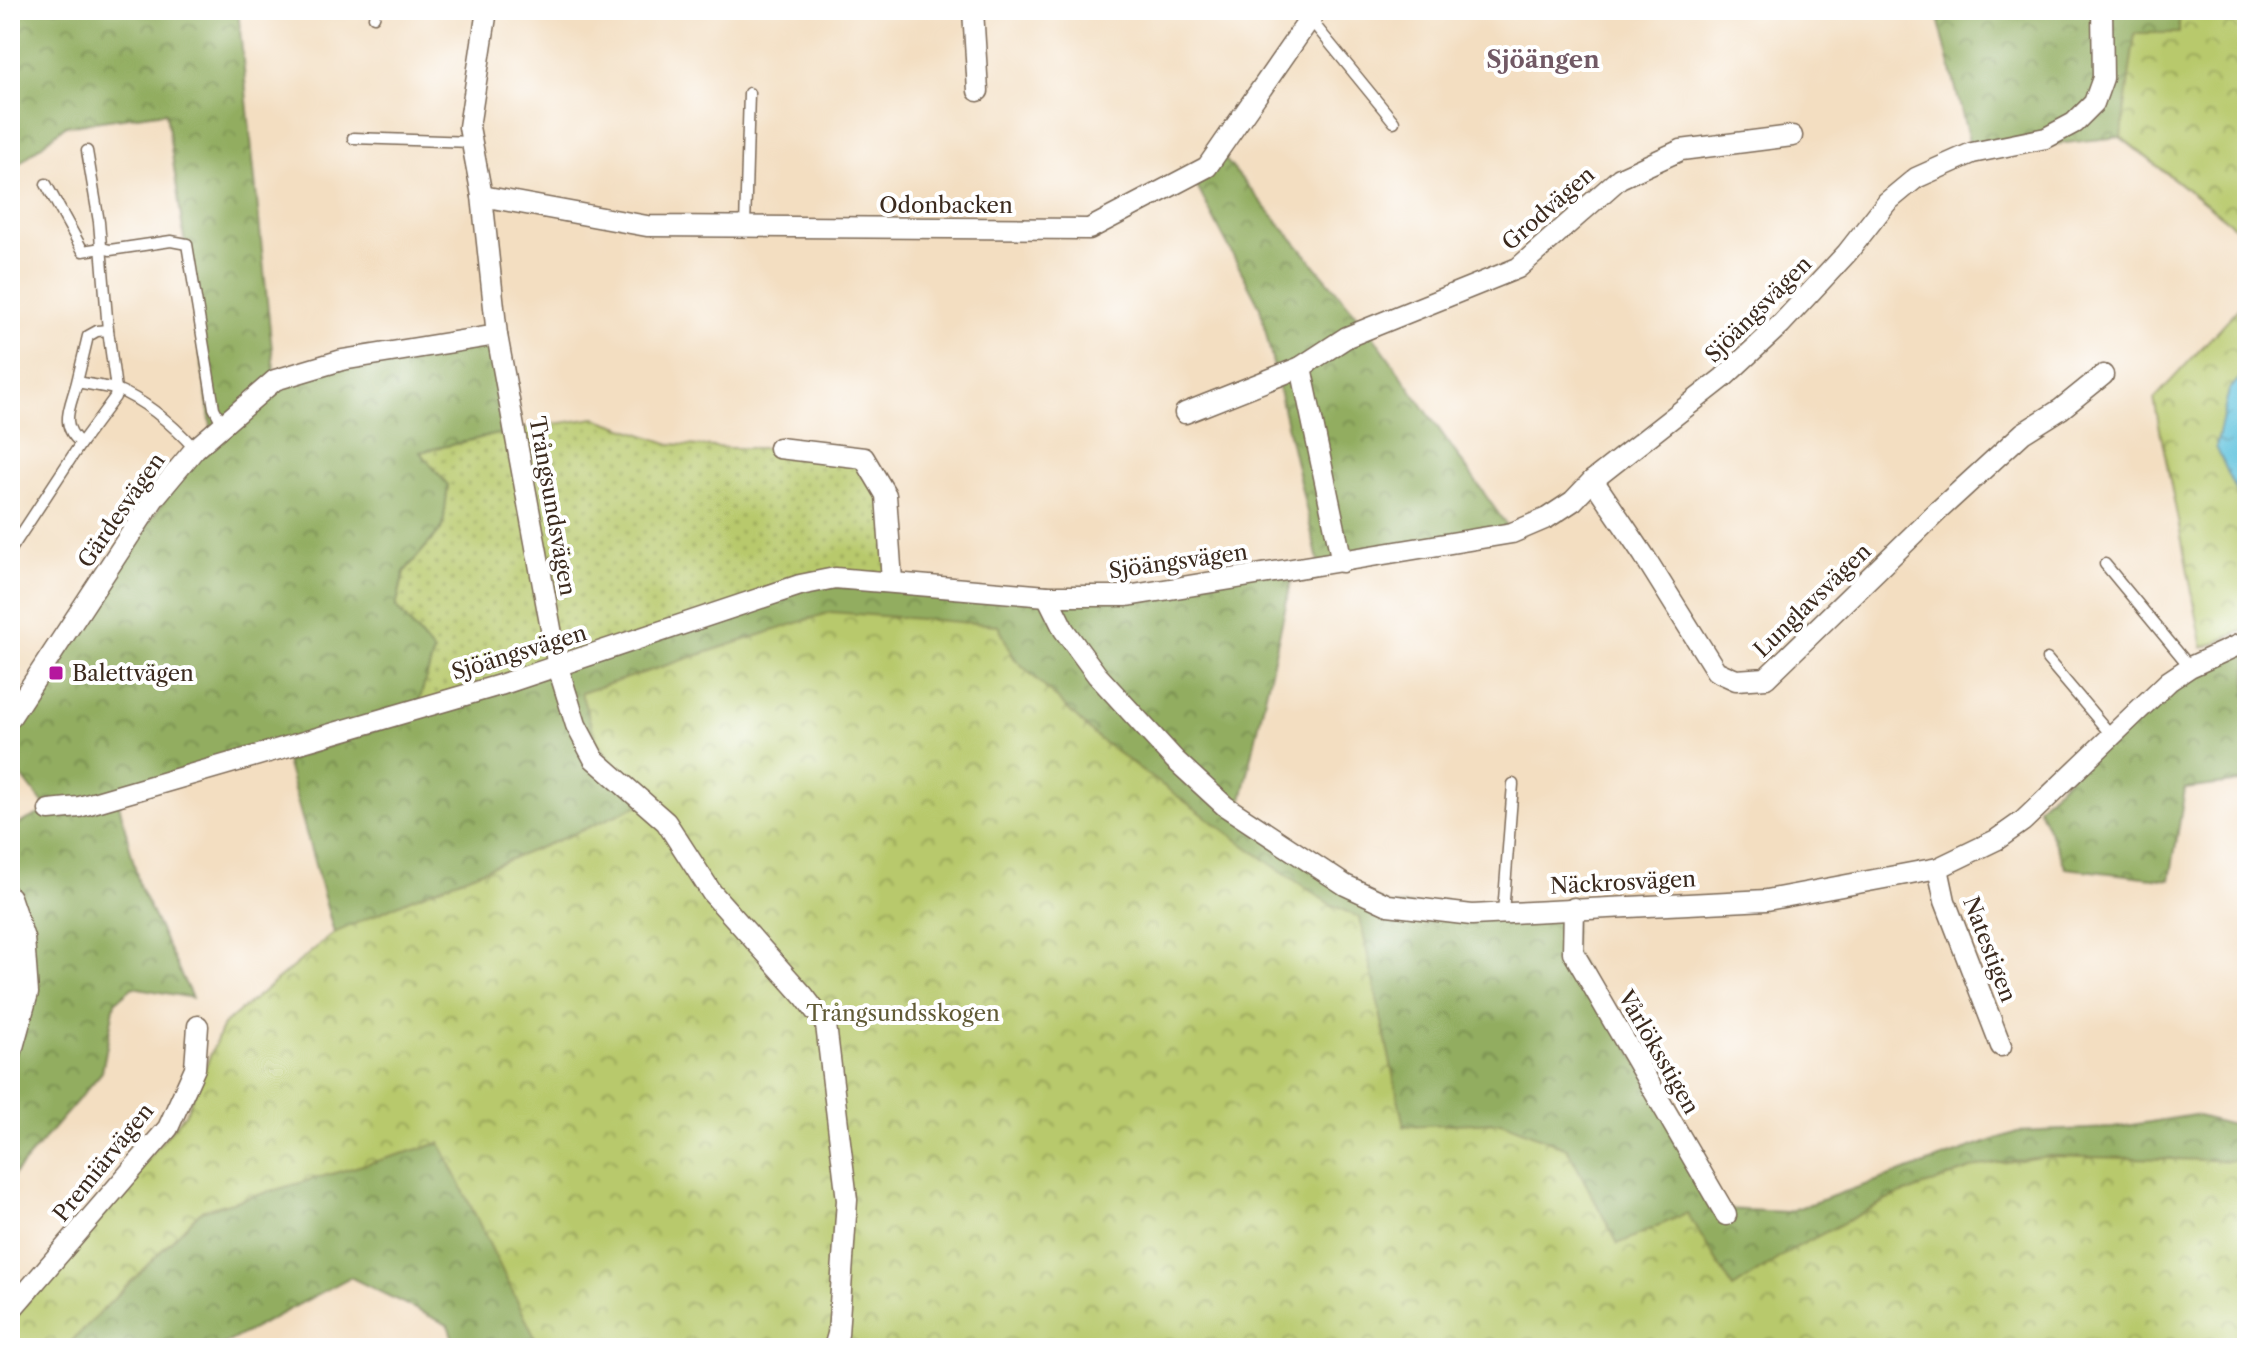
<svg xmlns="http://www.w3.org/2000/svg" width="2257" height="1358" font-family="'Libre Caslon Text',serif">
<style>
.grass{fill:url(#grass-dots);stroke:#7a7a45;stroke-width:2}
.forest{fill:url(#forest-crowns);stroke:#666c3f;stroke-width:2}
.park{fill:url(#park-crowns);stroke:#7a7a45;stroke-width:2}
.water{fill:url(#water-ripples);stroke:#4d767e;stroke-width:2}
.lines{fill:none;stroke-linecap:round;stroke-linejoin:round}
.lane-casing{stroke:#7b6957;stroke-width:13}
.street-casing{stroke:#7b6957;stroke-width:23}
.lane{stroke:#fff;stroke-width:10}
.street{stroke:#fff;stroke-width:20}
.poi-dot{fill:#b5179e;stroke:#fff;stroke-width:3}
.labels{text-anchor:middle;stroke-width:8;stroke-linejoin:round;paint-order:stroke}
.street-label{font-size:22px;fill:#3b2a1e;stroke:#fff}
.poi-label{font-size:22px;fill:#3b2a1e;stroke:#fff;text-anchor:start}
.park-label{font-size:22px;fill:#605a35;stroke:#fff}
.neighbourhood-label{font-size:24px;font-weight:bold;fill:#725965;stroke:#fff}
</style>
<defs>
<pattern id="grass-dots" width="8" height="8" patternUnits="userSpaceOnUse" patternTransform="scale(2)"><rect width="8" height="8" fill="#b8c96c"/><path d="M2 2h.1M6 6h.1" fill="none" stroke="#97a358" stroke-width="1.8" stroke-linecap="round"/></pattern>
<pattern id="forest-crowns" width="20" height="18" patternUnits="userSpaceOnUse" patternTransform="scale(2)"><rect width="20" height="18" fill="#92ad60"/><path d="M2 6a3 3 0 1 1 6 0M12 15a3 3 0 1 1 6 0" fill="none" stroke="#788d4f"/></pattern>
<pattern id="park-crowns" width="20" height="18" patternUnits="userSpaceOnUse" patternTransform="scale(2)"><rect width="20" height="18" fill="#b8c96c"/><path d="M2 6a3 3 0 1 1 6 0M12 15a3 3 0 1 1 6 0" fill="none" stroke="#97a358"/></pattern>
<pattern id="water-ripples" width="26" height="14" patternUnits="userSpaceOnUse" patternTransform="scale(2)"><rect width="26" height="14" fill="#5fc2dd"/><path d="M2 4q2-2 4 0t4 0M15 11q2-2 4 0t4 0" fill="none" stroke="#509eb3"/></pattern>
</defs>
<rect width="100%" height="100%" fill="#fff"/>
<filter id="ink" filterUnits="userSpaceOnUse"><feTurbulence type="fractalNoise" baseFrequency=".0125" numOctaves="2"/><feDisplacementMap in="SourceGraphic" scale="16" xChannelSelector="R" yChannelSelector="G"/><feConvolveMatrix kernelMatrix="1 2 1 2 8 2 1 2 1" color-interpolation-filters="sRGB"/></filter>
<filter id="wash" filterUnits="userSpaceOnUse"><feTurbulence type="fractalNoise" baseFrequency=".006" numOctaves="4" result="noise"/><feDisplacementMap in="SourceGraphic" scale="32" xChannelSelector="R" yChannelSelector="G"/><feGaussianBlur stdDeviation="1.8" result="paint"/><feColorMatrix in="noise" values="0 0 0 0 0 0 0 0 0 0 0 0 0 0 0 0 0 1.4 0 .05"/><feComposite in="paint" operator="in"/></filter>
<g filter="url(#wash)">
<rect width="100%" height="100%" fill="#f3dec1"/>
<polygon class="grass" points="595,418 670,444 730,448 779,448 864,458 886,495 892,581 417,708 396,607 404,572 443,526 420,452 514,430"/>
<g class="forest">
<polygon points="10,10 238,10 275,380 497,335 515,430 420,452 448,485 443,527 404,572 396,607 434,652 417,708 117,796 140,888 192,998 133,987 115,1002 102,1072 10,1179 10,1058 28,993 10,897 10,828 48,810 10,761 10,717 212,434 166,112 65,126 10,171"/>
<polygon points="1936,10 2245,10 2247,236 2120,137 1972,153"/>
<polygon points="1218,151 1368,328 1512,533 1319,565 1260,307 1191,175"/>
<polygon points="1294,569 1239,813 1388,905 1574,908 1573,952 1724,1209 1787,1212 2017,1132 2113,1128 2194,1115 2247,1129 2247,1348 456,1348 448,1325 350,1277 217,1348 10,1348 10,1323 186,1113 223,1025 334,933 286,761 800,585 1047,596"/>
<polygon points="2247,641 2247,781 2185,789 2170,880 2066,868 2038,807 2169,681"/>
</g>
<g class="park">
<polygon points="2179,10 2247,10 2247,236 2121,137 2135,33 2179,33"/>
<polygon points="2247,299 2247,629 2203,648 2154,399"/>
<polygon points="831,612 998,625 1014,658 1099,739 1268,862 1328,903 1360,918 1404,1126 1501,1122 1567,1148 1618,1244 1687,1213 1733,1288 1793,1249 1891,1198 1979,1166 2049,1156 2247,1161 2247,1348 540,1348 440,1143 201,1211 65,1348 10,1348 10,1323 15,1316 186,1113 223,1025 334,933 413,898 571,835 641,804 596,740 581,693"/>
</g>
<polygon class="water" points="2247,370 2247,508 2241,501 2216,447 2229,390"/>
</g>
<g filter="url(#ink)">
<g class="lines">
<defs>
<g id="lane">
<polyline points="374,17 376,10"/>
<polyline points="1310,19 1394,122"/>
<polyline points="353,138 472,142"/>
<polyline points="87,151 99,222 108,330"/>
<polyline points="46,184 83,251 102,248 110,250 171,241 187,244 214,408 223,425"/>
<polyline points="745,227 749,93"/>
<path d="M77 382 88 336 97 331 108 330 116 389 77 382C71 406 58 425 81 443"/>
<path d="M10 551 81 443 115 397 116 389C146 401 174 426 195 449"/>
<polyline points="2105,564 2190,667"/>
<polyline points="2047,659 2112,736"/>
<polyline points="1503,913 1513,784"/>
</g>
<g id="street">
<polyline points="487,10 469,127 482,196 497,335 558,667 576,725 594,759 666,822 712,893 804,996 826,1025 847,1200 838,1334 834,1348"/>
<polyline points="973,10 978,91"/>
<polyline points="482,196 647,226 1089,229 1207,167 1316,10"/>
<polyline points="1301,367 1342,562"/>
<polyline points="1185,413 1301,367 1347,337 1518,268 1620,178 1681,150 1792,136"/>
<polyline points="779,448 864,458 886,495 892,581"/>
<polyline points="1593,480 1643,554 1716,671 1736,680 1766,678 1939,510 2023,433 2061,409 2103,375"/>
<polyline points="1047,596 1064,630 1097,675 1175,760 1225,806 1345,885 1388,905 1472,915 1767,900 1938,868 1996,840 2023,821 2169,681 2190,667 2247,641"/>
<polyline points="10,718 155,497 195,449 275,380 342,360 497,335"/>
<polyline points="49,810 79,807 500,685 800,585 835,578 1047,596 1127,596 1512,533 1547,518 1573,501 1593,480 1723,378 1781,324 1847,253 1887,202 1916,178 1972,153 2046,138 2074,123 2094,103 2103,78 2102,10"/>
<polyline points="1938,868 1945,901 2001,1046"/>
<polyline points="10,897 24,938 28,993 10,1058"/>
<polyline points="1574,908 1573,952 1726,1215"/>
<polyline points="10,1311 168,1128 195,1068 198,1026"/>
</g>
</defs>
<use href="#lane" class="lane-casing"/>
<use href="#street" class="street-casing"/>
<use href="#lane" class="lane"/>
<use href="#street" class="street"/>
</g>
</g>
<rect class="poi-dot" x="48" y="665" width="16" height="16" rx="4"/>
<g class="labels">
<g class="street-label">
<text x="946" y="213">Odonbacken</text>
<text transform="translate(1548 208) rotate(-41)" y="8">Grodvägen</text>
<text transform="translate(1758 309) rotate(-45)" y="8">Sjöängsvägen</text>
<text transform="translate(553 506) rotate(80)" y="8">Trångsundsvägen</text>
<text transform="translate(121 510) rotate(-55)" y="8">Gärdesvägen</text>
<text transform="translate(1178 561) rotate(-8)" y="8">Sjöängsvägen</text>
<text transform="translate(1812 600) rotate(-44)" y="8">Lunglavsvägen</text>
<text transform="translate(519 652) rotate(-17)" y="8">Sjöängsvägen</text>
<text transform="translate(1623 882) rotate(-3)" y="8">Näckrosvägen</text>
<text transform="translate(1990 949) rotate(69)" y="8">Natestigen</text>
<text transform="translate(1659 1052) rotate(60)" y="8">Vårlöksstigen</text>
<text transform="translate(103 1162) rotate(-51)" y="8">Premiärvägen</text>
</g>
<g class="poi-label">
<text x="72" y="681">Balettvägen</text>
</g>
<g class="park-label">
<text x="903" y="1021">Trångsundsskogen</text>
</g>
<g class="neighbourhood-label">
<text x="1543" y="68">Sjöängen</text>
</g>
</g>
<rect width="2257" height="1358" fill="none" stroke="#fff" stroke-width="40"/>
</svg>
